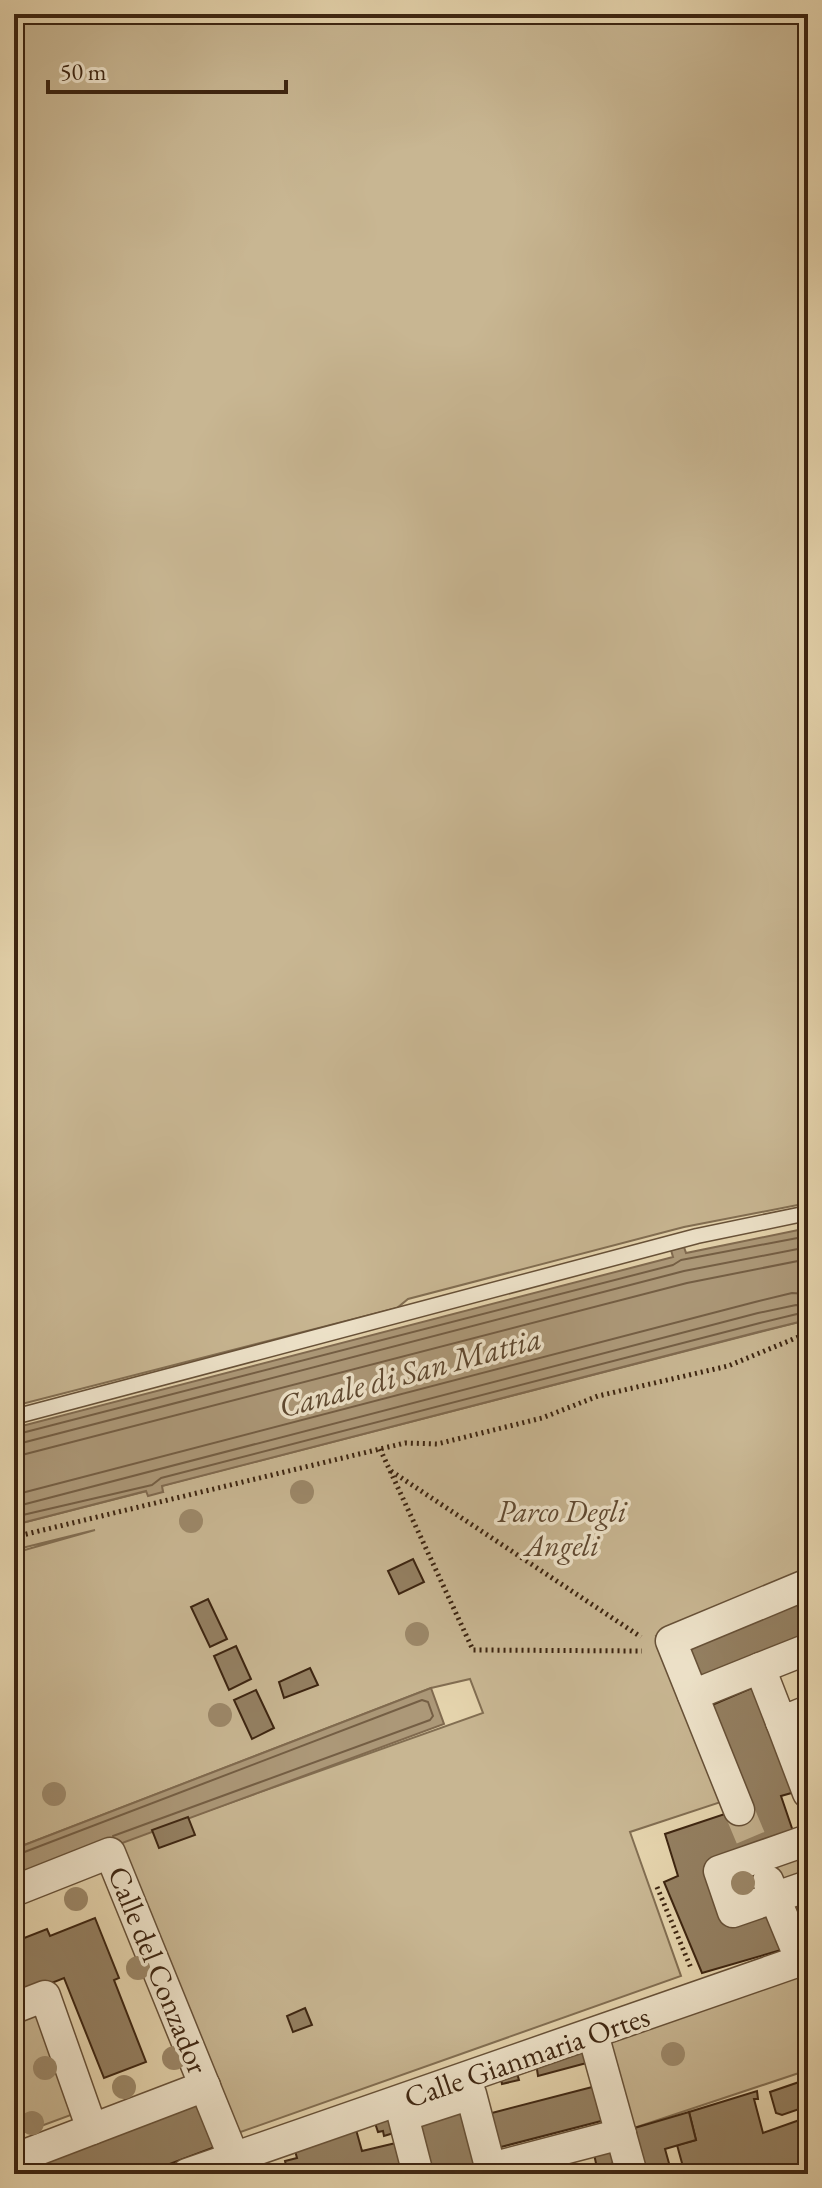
<svg xmlns="http://www.w3.org/2000/svg" width="822" height="2188" font-family="'EB Garamond',serif">
<style>
.green{fill:#c8b692;stroke:#826e52;stroke-width:2}
.water{fill:#ac9878;stroke:#806a4f;stroke-width:2}
.lines{fill:none;stroke-linecap:round;stroke-linejoin:round}
.shore{stroke:#745e44;stroke-width:2}
.building{fill:#948062;stroke:#3d2511;stroke-width:2}
.street-tunnel{stroke:#c3b18e;stroke-width:30;stroke-dasharray:30 15;stroke-linecap:butt}
.lane-casing{stroke:#675138;stroke-width:17}
.street-casing{stroke:#675138;stroke-width:33}
.path{stroke:#3d2511;stroke-width:5;stroke-dasharray:2 4;stroke-linecap:butt}
.lane{stroke:#eee3ca;stroke-width:14}
.street{stroke:#eee3ca;stroke-width:30}
.tree{fill:#9c8869}
.labels{text-anchor:middle;stroke-width:7;stroke-linejoin:round;paint-order:stroke}
.park-label{font-size:30px;font-style:italic;fill:#604931;stroke:#eee3ca}
.street-label{font-size:30px;fill:#3d2511;stroke:#eee3ca}
.water-label{font-size:32px;font-style:italic;fill:#5e4830;stroke:#eee3ca}
</style>
<rect width="100%" height="100%" fill="#e5d4ad"/>
<filter id="stains"><feTurbulence type="fractalNoise" baseFrequency=".0025" numOctaves="4"/><feColorMatrix values="0 0 0 0 .2 0 0 0 0 .09 0 0 0 0 .02 0 0 0 .5 -.17"/></filter>
<radialGradient id="worn" r=".72"><stop offset=".6" stop-color="#630" stop-opacity="0"/><stop offset="1" stop-color="#630" stop-opacity=".3"/></radialGradient>
<g class="green">
<polygon points="14,14 808,14 808,1203 684,1227 408,1299 397,1308 14,1406"/>
<polygon points="799,1322 801,1329 808,1327 808,1576 656,1636 721,1802 630,1832 681,1976 235,2134 114,1844 483,1713 470,1679 431,1688 14,1849 14,1553 95,1530 14,1550 14,1525 147,1491 163,1492 161,1486"/>
<polygon points="808,1842 808,1882 779,1892 766,1858"/>
<polygon points="808,1969 808,2070 631,2129 606,2037"/>
<polygon points="40,2007 79,2112 14,2136 14,2017"/>
</g>
<g class="water">
<polygon points="808,1228 808,1327 801,1329 799,1322 762,1331 162,1486 163,1492 148,1496 146,1491 14,1525 14,1428 673,1257 671,1250 684,1247 686,1253"/>
<polygon points="431,1688 444,1724 14,1883 14,1849"/>
</g>
<g class="lines">
<g class="shore">
<polyline points="14,1435 673,1265 681,1260 808,1236"/>
<polyline points="14,1445 684,1271 808,1247"/>
<polyline points="14,1457 687,1283 808,1259"/>
<polyline points="14,1495 755,1302 792,1293 808,1294"/>
<polyline points="14,1507 758,1313 796,1305 808,1307"/>
<polyline points="14,1517 152,1485 161,1478 760,1323 797,1314 808,1320"/>
<polyline points="14,1856 422,1700 428,1702 433,1716 430,1720 113,1836"/>
</g>
</g>
<g class="building">
<polygon points="413,1559 424,1582 399,1594 388,1571"/>
<polygon points="808,1589 808,1640 704,1684 686,1641"/>
<polygon points="208,1599 227,1639 210,1647 191,1607"/>
<polygon points="236,1646 251,1679 229,1690 214,1656"/>
<polygon points="310,1668 318,1685 284,1698 279,1682"/>
<polygon points="754,1687 795,1792 781,1796 796,1840 709,1868 726,1920 767,1907 781,1950 702,1973 664,1882 678,1876 665,1834 752,1805 712,1705"/>
<polygon points="256,1690 274,1728 252,1739 234,1700"/>
<polygon points="808,1718 808,1762 794,1724"/>
<polygon points="188,1817 195,1835 159,1848 152,1830"/>
<polygon points="808,1892 808,1941 788,1899"/>
<polygon points="95,1918 119,1978 114,1980 146,2062 104,2078 64,1978 14,1998 14,1942 47,1929 50,1936"/>
<polygon points="305,2008 312,2025 293,2032 287,2016"/>
<polygon points="589,2044 594,2061 538,2076 536,2063"/>
<polygon points="516,2070 519,2080 502,2084 500,2075"/>
<polygon points="808,2079 808,2106 782,2115 776,2113 770,2092"/>
<polygon points="600,2085 609,2119 497,2148 488,2114"/>
<polygon points="757,2091 758,2099 754,2099 763,2133 808,2117 808,2174 797,2174 795,2166 773,2170 774,2174 685,2174 677,2145 696,2140 689,2112"/>
<polygon points="205,2097 223,2144 143,2174 14,2174 14,2169"/>
<polygon points="463,2102 481,2174 432,2174 419,2123"/>
<polygon points="689,2112 696,2140 665,2149 672,2174 643,2174 631,2129"/>
<polygon points="392,2114 397,2132 384,2136 383,2131 378,2132 374,2120"/>
<polygon points="355,2126 362,2151 400,2142 408,2174 288,2174 285,2161 297,2158 294,2147"/>
<polygon points="617,2149 621,2161 597,2168 594,2154"/>
</g>
<g class="lines">
<polyline class="street-tunnel" points="739,1810 757,1853"/>
<defs>
<polyline id="lane" points="14,1417 697,1236 808,1213"/>
<g id="street">
<polyline points="808,1649 760,1668 781,1722 808,1711"/>
<polyline points="693,1695 760,1668"/>
<polyline points="781,1722 808,1793"/>
<polyline points="739,1810 671,1641 808,1584"/>
<polyline points="808,1840 719,1871 733,1912 808,1886"/>
<polyline points="768,1881 801,1961"/>
<polyline points="14,1891 110,1853 234,2158"/>
<polyline points="14,2008 45,1996 92,2129"/>
<polyline points="593,2034 632,2174"/>
<polyline points="14,2159 205,2086"/>
<polyline points="491,2168 621,2134"/>
<polyline points="187,2174 808,1958"/>
<polyline points="418,2174 403,2116 471,2094 492,2174"/>
</g>
</defs>
<use href="#lane" class="lane-casing"/>
<use href="#street" class="street-casing"/>
<g class="path">
<polyline points="380,1449 473,1650 642,1651"/>
<polyline points="391,1471 641,1637"/>
<polyline points="14,1537 405,1443 437,1444 542,1418 598,1396 728,1366 808,1333"/>
<polyline points="657,1887 691,1968"/>
</g>
<use href="#lane" class="lane"/>
<use href="#street" class="street"/>
</g>
<g class="tree">
<circle cx="302" cy="1492" r="12"/>
<circle cx="191" cy="1521" r="12"/>
<circle cx="417" cy="1634" r="12"/>
<circle cx="220" cy="1715" r="12"/>
<circle cx="54" cy="1794" r="12"/>
<circle cx="743" cy="1883" r="12"/>
<circle cx="76" cy="1899" r="12"/>
<circle cx="138" cy="1968" r="12"/>
<circle cx="673" cy="2054" r="12"/>
<circle cx="174" cy="2058" r="12"/>
<circle cx="45" cy="2068" r="12"/>
<circle cx="124" cy="2087" r="12"/>
<circle cx="32" cy="2123" r="12"/>
</g>
<g class="labels">
<g class="park-label">
<text x="562" y="1522">Parco Degli<tspan x="562" dy="34">Angeli</tspan></text>
</g>
<g class="street-label">
<text transform="translate(158 1970) rotate(68)" y="10">Calle del Conzador</text>
<text transform="translate(527 2057) rotate(-19)" y="10">Calle Gianmaria Ortes</text>
</g>
<g class="water-label">
<text transform="translate(410 1372) rotate(-15)" y="11">Canale di San Mattia</text>
</g>
</g>
<rect width="822" height="2188" fill="none" stroke="#e5d4ad" stroke-width="48"/>
<rect x="16" y="16" width="790" height="2156" fill="none" stroke="#3d2511" stroke-width="4"/>
<rect x="24" y="24" width="774" height="2140" fill="none" stroke="#3d2511" stroke-width="2"/>
<path d="M48 80v12h238v-12" fill="none" stroke="#3d2511" stroke-width="4"/>
<text x="60" y="80" font-size="24" fill="#3d2511" stroke="#eee3ca" stroke-width="6" paint-order="stroke">50 m</text>
<rect width="100%" height="100%" filter="url(#stains)"/>
<rect width="100%" height="100%" fill="url(#worn)"/>
</svg>
